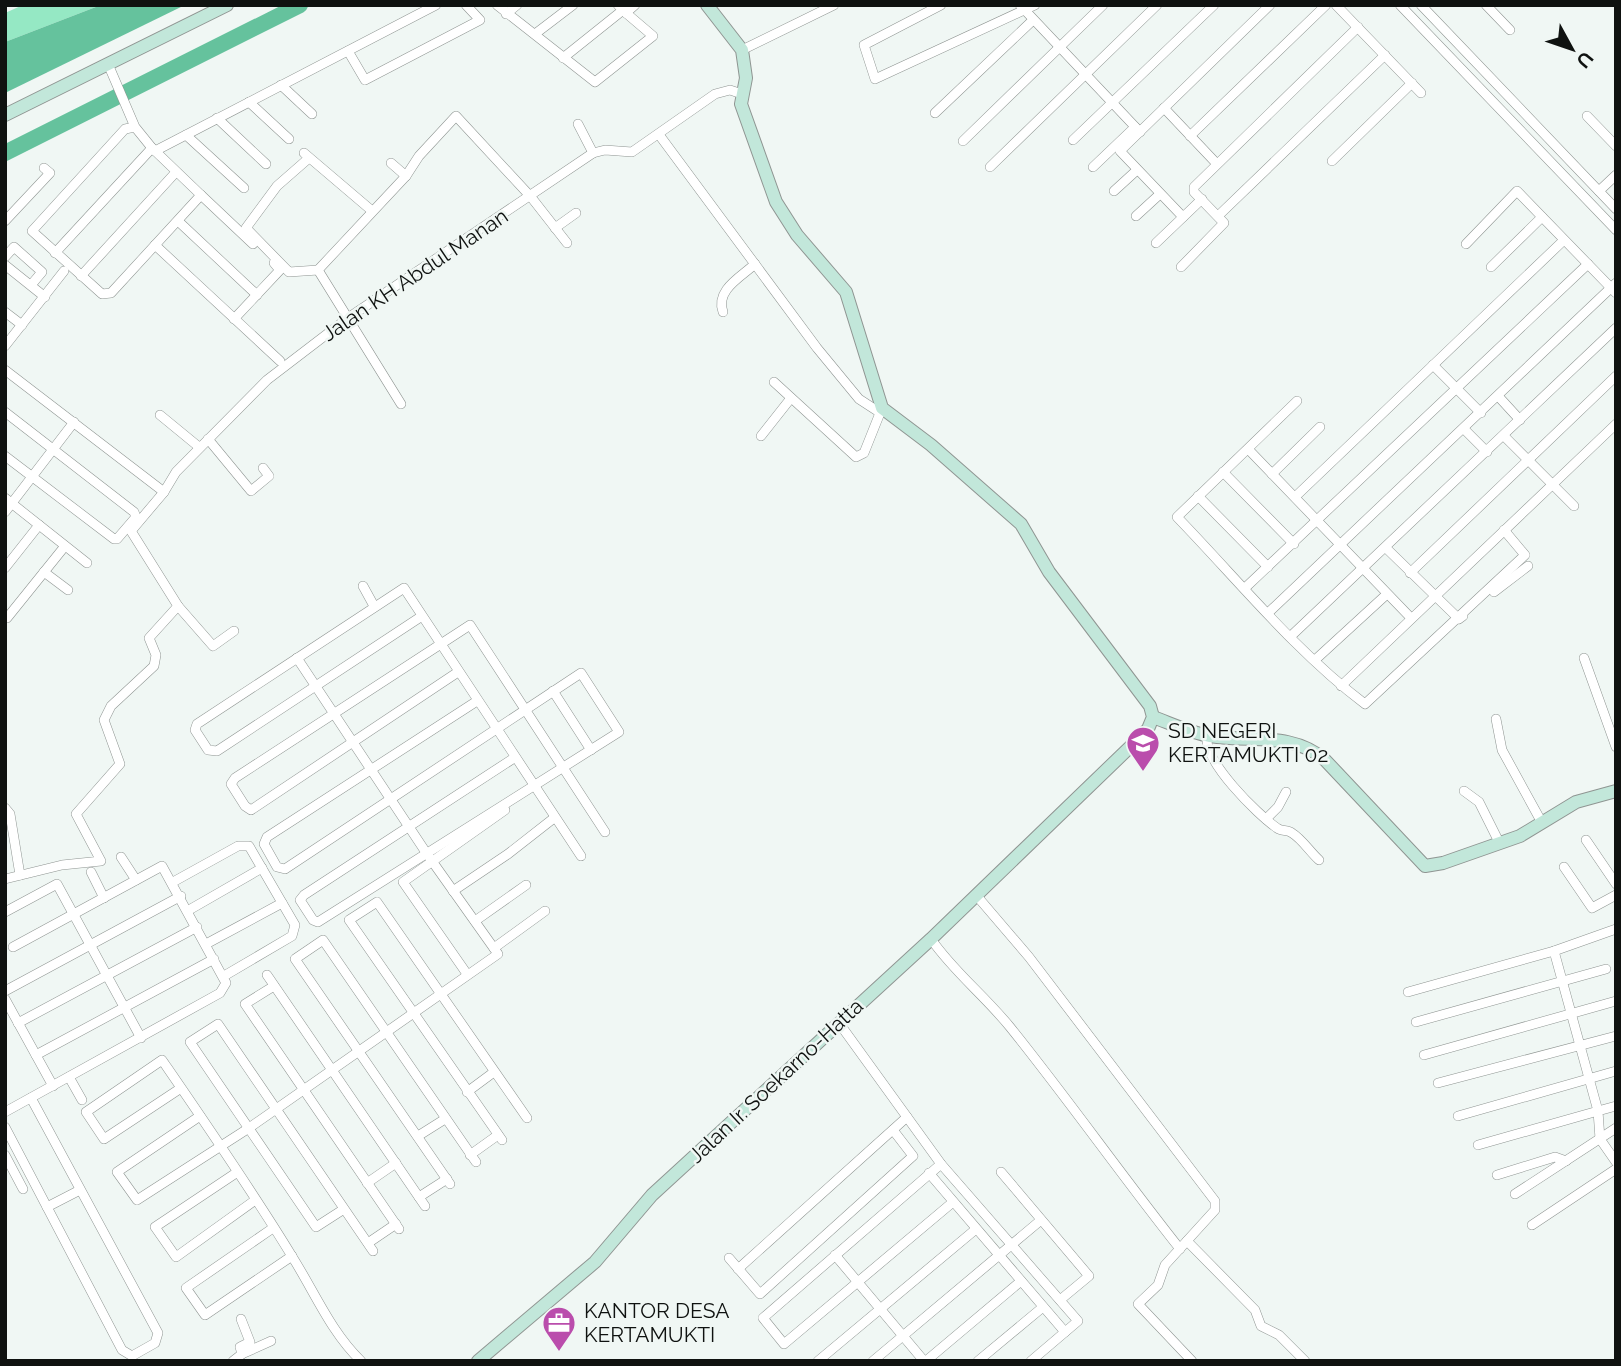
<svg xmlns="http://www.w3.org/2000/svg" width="1621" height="1366" font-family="Raleway,sans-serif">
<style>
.green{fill:#95e8c4}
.water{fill:#65c29d}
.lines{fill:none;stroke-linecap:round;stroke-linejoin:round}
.river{stroke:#65c29d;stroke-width:16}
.street-casing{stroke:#8f9592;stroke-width:10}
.secondary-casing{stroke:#8f9592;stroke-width:14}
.street{stroke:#fff;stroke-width:9}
.secondary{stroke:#c2e7da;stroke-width:12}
.labels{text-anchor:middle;stroke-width:5;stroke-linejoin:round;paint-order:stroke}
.street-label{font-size:21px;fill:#0f1210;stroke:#f0f7f4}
.poi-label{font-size:21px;fill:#0f1210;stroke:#f0f7f4;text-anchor:start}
</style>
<rect width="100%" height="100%" fill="#f0f7f4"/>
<polygon class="green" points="23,5 101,5 5,42 5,13"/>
<polygon class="water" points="101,5 185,5 5,93 5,42"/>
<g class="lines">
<polyline class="river" points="5,153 300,5"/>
<defs>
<g id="street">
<polyline points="497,5 595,82 653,36 626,13"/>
<polyline points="618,5 626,13 635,5"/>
<polyline points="941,5 864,45 875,79 1035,5"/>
<polyline points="1020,5 1140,132"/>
<polyline points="1336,5 1421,93"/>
<polyline points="1400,5 1616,230"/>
<polyline points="1421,5 1616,209"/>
<polyline points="1486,5 1510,30"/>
<polyline points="506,14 517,5"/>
<polyline points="535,34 573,5"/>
<polyline points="742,50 834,5"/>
<polyline points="348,51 365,80 480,20 466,5"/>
<polyline points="563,58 623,10"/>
<polyline points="108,64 135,127 152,148 201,195 111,293 102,294 32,231 125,129 135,127"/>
<polyline points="281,85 312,114"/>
<polyline points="249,102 289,139"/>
<polyline points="1164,108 1217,164"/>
<polyline points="935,113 1032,21"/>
<polyline points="1587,116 1616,146"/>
<polyline points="217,118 266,164"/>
<polyline points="578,124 593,153"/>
<polyline points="186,135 244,188"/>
<polyline points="660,136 817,348 859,399 879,412"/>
<polyline points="1190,136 1326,5"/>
<polyline points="1073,140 1214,5"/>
<polyline points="963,141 1103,5"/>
<polyline points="155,151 436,5"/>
<polyline points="304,153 371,210"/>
<polyline points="309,158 277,186 246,228 289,272 318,270"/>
<polyline points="1332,161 1412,83"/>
<polyline points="391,163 406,176 318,270 401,404"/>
<polyline points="990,167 1157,5"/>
<polyline points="1093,167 1135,127"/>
<polyline points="406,176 419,156 456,116 531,197 567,243"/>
<polyline points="1114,191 1137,170"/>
<polyline points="1599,191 1616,175"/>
<polyline points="201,195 253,244"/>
<polyline points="1136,216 1160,194"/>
<polyline points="1218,216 1385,55"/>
<polyline points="1183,217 1120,151 1270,5"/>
<polyline points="5,221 50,173 44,168"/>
<polyline points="178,221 257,295"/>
<polyline points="555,228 576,213"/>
<polyline points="1156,243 1202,199"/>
<polyline points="1466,244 1517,191 1616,293"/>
<polyline points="155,245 280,361"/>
<polyline points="55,253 152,148"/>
<polyline points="5,257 14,247 42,272 31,285"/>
<polyline points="5,265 45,297"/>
<polyline points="1181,267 1224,223 1194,192 1194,187 1358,27"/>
<polyline points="1491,267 1542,217"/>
<polyline points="81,276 176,172"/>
<polyline points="5,312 22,325"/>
<path d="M723 312C715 290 741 277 755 264"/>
<polyline points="234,319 280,270 274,263"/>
<polyline points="5,346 64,271"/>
<polyline points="1433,365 1481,413"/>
<polyline points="5,370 164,492"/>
<polyline points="774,382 856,457 864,453 882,408"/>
<polyline points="1498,396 1520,420"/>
<path d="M1297 401 1177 517C1238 580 1295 651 1365 704L1525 555 1504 530"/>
<polyline points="5,412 134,512 136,517 117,539 114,539 5,456"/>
<polyline points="160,415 199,447"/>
<polyline points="1464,429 1487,452"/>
<polyline points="761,436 791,398"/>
<polyline points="1504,436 1574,506"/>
<polyline points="208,439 251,491 269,476 263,468"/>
<polyline points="1248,449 1411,618"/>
<polyline points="1223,472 1294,544"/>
<polyline points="1272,474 1320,427"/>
<polyline points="1198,496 1268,567"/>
<polyline points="1295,497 1564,240"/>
<polyline points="5,498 87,563"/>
<polyline points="5,512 74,422"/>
<polyline points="1386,548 1459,619 1463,616"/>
<polyline points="5,568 39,525"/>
<polyline points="44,572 68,590"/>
<polyline points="1410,573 1616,376"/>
<polyline points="363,586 374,606"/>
<polyline points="1245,588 1588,264"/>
<polyline points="1494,592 1528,566"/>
<polyline points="178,606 213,646 234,631"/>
<polyline points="1268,613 1616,283"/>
<polyline points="422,616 217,751 208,750 195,730 197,724 404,588 581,856"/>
<polyline points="7,618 65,546"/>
<polyline points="1291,636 1616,328"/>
<polyline points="1584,658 1616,747"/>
<polyline points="1315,660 1387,594"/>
<polyline points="458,672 251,810 245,806 231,784 235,778 470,625 605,832"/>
<polyline points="1341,686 1616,424"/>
<polyline points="553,691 591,750"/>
<polyline points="477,701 267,837 264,844 277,867 285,869 581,673 619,732 318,922 313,920 300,900 304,895 514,758"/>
<polyline points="1496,719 1502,750 1541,821"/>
<path d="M1207 736C1203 761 1257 814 1277 828 1282 832 1287 829 1292 833 1302 839 1310 852 1319 860"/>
<polyline points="1464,791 1479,802 1499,842"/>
<polyline points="5,808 10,814 20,875"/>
<polyline points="1266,819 1278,807 1286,792"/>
<polyline points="1586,840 1616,884"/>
<polyline points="121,857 136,880"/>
<polyline points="1564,867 1592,908 1616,895"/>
<polyline points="91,872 104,898"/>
<polyline points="5,879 62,865 101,861 76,814 120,764 104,720 111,706 154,666 156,655 149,638 178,606 131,531 164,492 176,472 267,380 348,318 593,153 605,150 632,152 715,94 730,90 742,94"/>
<polyline points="173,882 238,846 249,846 295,925 292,936 224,976"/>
<polyline points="453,891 508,854 554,818"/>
<polyline points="976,895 1029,957 1215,1201 1215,1210 1165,1265 1158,1285 1138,1304 1192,1361"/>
<polyline points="189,910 262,868"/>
<polyline points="5,912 57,884 141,1038"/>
<polyline points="475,921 526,885"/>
<path d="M931 939C954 972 984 995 1010 1027 1068 1099 1122 1176 1180 1249"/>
<polyline points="206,944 282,903"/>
<polyline points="494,948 545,911"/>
<polyline points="467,974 403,882 505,810"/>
<polyline points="267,975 425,1206"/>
<polyline points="274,986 245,1004 399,1229"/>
<polyline points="5,991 181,896"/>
<polyline points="1408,992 1554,951 1616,929"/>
<polyline points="5,999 53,1086"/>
<polyline points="1416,1022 1606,969"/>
<polyline points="18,1023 197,927"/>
<polyline points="839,1023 941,1164 1078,1321 1031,1361"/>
<polyline points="36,1055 214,959"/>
<polyline points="1424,1055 1616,1001"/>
<polyline points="69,1077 82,1100"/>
<polyline points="1438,1083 1616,1036"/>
<path d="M181 1088 104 1139 86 1112 162 1060C206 1124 253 1192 293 1258 315 1293 331 1332 361 1361"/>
<polyline points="467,1092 494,1072"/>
<polyline points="1616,1106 1598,1111 1600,1139 1616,1162"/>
<polyline points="5,1112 220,993 226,983 162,866 13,947"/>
<polyline points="200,1116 117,1172 137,1200 249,1128 498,954 427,854 297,658"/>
<polyline points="1458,1116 1616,1071"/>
<polyline points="5,1127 122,1350 132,1356 155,1343 158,1333 31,1098"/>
<polyline points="418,1136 445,1119"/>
<polyline points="502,1140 349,920 377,902 527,1118"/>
<polyline points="1478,1145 1598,1111 1554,951"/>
<polyline points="5,1155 23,1189"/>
<polyline points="470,1155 498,1135"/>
<polyline points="941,1164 763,1318 784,1344 953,1202"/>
<polyline points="1001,1172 1089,1276 1060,1300"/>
<polyline points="236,1173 155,1227 176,1257 254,1201"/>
<polyline points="929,1173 1065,1332"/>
<polyline points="1497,1175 1555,1157 1566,1161"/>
<polyline points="367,1183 396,1163"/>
<polyline points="450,1184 295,959 323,940 476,1162"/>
<polyline points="1515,1194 1616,1128"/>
<polyline points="419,1197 447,1179"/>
<polyline points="47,1207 80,1190"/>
<polyline points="344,1209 316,1227 190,1042 218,1024 373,1251"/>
<polyline points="1532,1225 1616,1169"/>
<polyline points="273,1228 186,1288 205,1315 292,1256"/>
<polyline points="1187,1241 1255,1310 1261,1326 1279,1335 1305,1361"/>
<polyline points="368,1243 396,1224"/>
<polyline points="835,1255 924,1361"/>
<polyline points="729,1258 760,1294 913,1156 893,1130"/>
<polyline points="738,1269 907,1117"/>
<polyline points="242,1354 271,1341"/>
<polyline points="233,1361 242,1354 240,1347 250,1342 241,1319"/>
<polyline points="818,1361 976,1229"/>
<polyline points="873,1361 1041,1220"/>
<polyline points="926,1361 1021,1281"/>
<polyline points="978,1361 1043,1307"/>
</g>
<g id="secondary">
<polyline points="5,115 227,5"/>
<path d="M1153 717C1172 724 1191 733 1210 736 1251 743 1291 731 1325 760L1425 866 1443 863 1520 836 1576 802 1616 791"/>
<polyline points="478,1361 595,1262 652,1195 931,939 1130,747 1148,729 1153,717 1150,706 1049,572 1021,524 931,445 882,408 846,292 797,235 776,202 741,104 746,78 742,50 707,5"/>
</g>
</defs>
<use href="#street" class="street-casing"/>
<use href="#secondary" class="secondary-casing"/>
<use href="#street" class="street"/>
<use href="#secondary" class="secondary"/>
</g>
<defs>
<symbol id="school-pin" viewBox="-11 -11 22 30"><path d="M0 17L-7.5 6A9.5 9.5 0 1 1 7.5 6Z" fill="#ba4dac" stroke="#f0f7f4"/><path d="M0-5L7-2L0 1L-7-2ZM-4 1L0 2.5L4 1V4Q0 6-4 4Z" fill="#fff"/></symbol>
<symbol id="office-pin" viewBox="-11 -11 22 30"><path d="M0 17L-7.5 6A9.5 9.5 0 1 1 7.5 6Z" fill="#ba4dac" stroke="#f0f7f4"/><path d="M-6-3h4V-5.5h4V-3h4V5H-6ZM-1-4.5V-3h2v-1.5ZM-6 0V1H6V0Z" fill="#fff"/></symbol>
</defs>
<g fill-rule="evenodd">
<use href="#school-pin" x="1124" y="724" width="38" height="52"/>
<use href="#office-pin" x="540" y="1304" width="38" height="52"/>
</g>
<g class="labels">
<g class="street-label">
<text transform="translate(415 275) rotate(-34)" y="7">Jalan KH Abdul Manan</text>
<text transform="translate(776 1081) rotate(-43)" y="7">Jalan Ir. Soekarno-Hatta</text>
</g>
<g class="poi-label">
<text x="1168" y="738">SD NEGERI<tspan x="1168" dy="24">KERTAMUKTI 02</tspan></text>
<text x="584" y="1318">KANTOR DESA<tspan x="584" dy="24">KERTAMUKTI</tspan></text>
</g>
</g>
<rect width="1621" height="1366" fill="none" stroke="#0f1210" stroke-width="14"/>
<g transform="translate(1572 49) rotate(130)" stroke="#f0f7f4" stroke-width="5" paint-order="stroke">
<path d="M0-5L12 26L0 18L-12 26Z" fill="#0f1210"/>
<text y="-10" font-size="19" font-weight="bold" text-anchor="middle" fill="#0f1210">U</text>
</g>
</svg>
